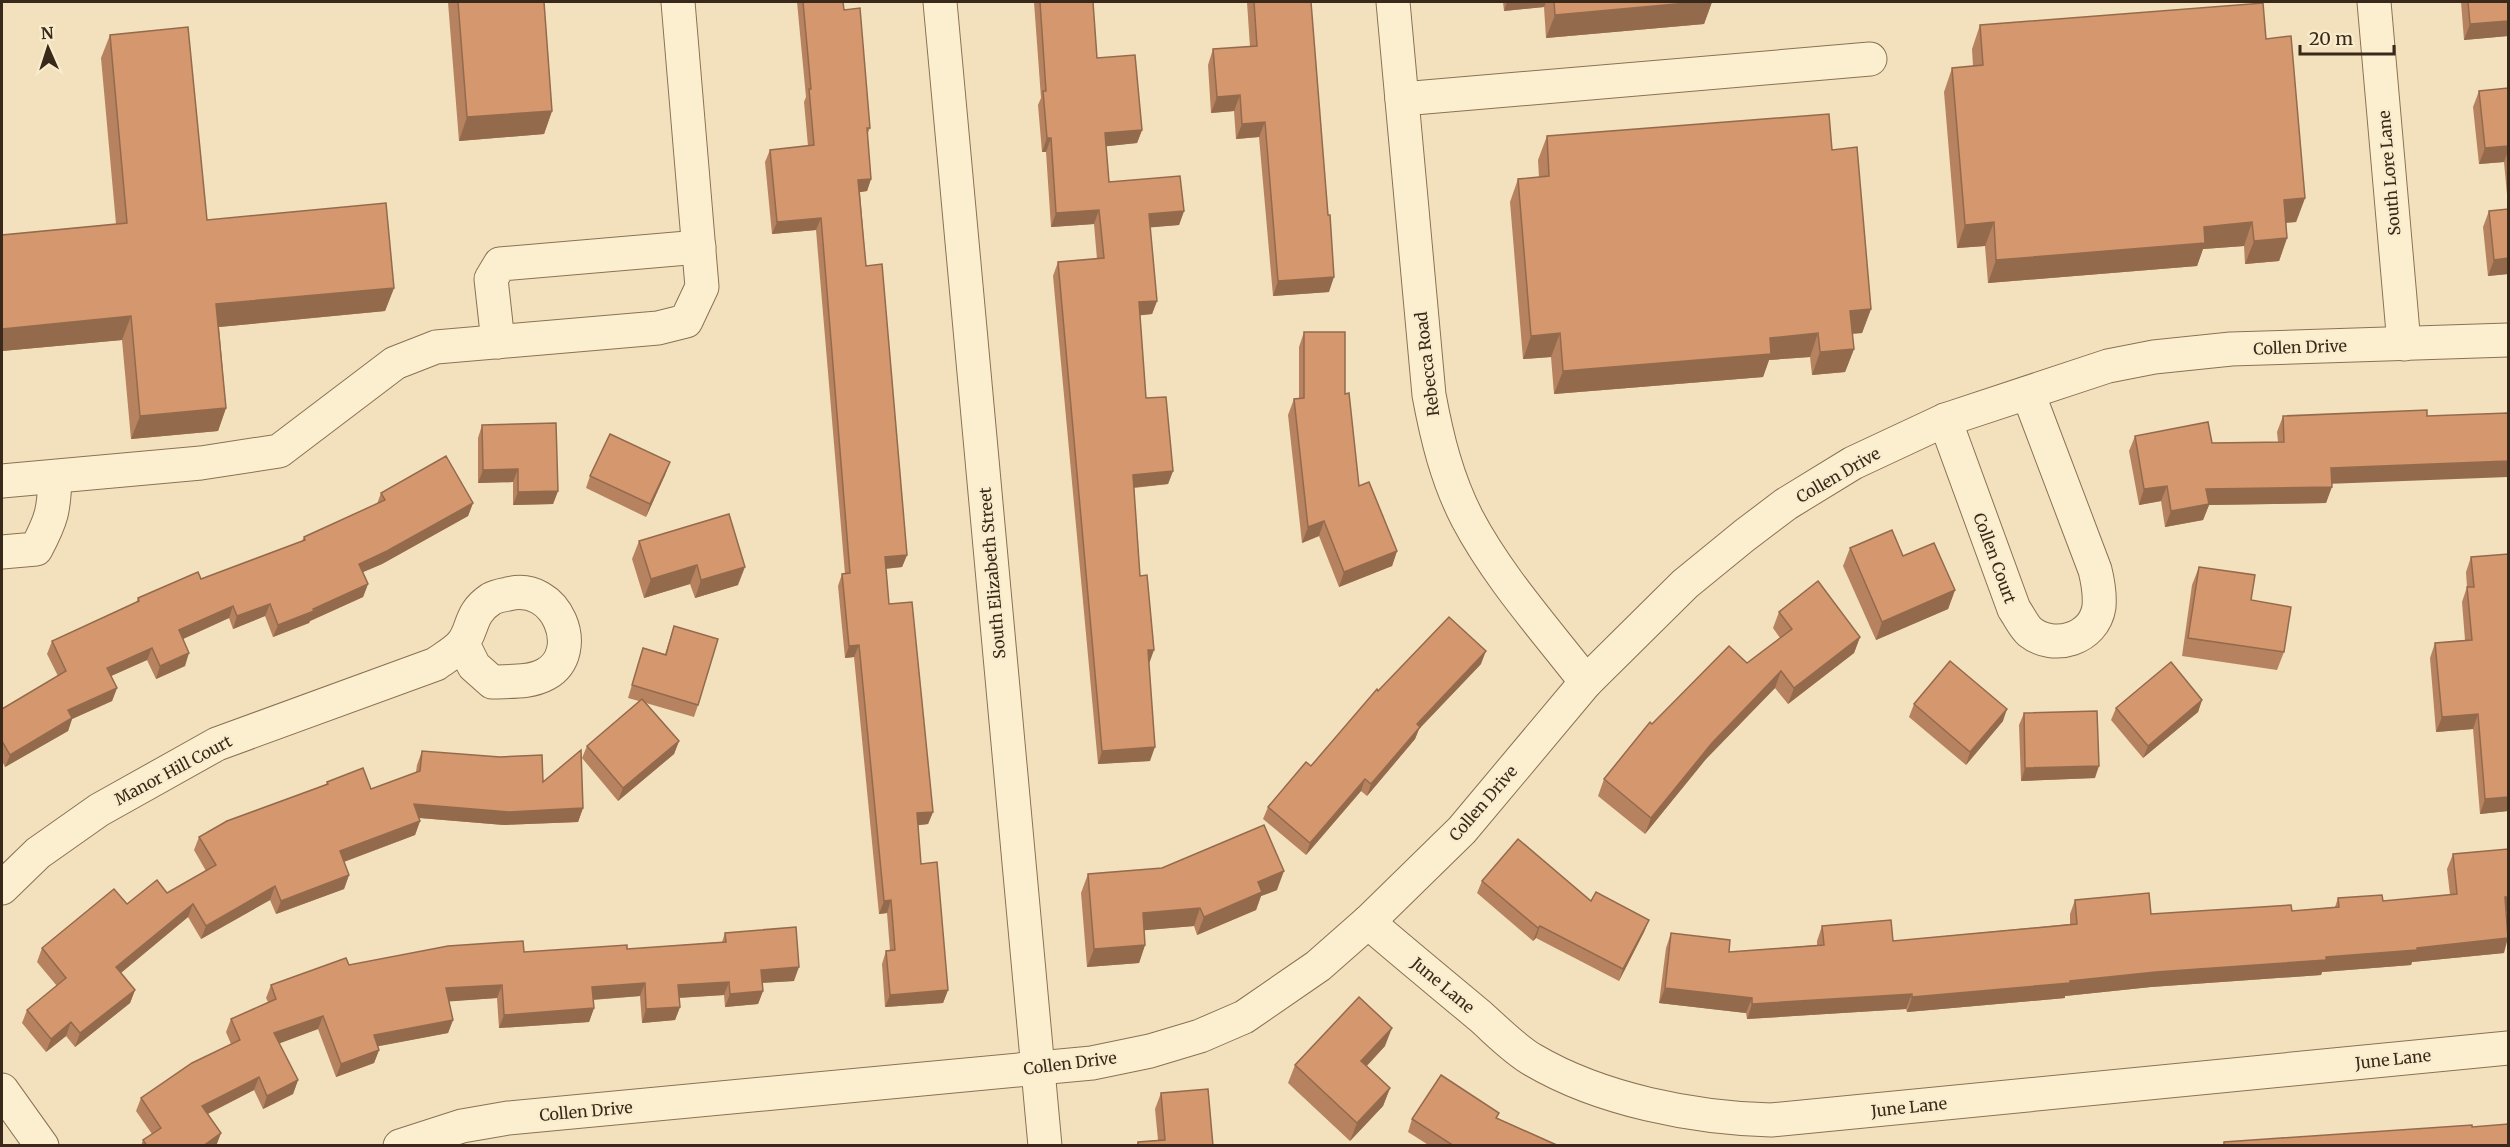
<svg xmlns="http://www.w3.org/2000/svg" width="2510" height="1147" font-family="Merriweather,serif">
<style>
.lines{fill:none;stroke-linecap:round;stroke-linejoin:round}
.minor-casing{stroke:#8b7154;stroke-width:35}
.minor{stroke:#fcefd0;stroke-width:33}
.wall{fill:#b6825f}
.shaded-wall{fill:#946a4d}
.building{fill:#d4976e;stroke:#946a4d;stroke-width:1.5}
.labels{text-anchor:middle;stroke-width:4.5;stroke-linejoin:round;paint-order:stroke}
.street-label{font-size:16px;fill:#39291a;stroke:#f9eccc}
</style>
<rect width="100%" height="100%" fill="#f2e1bc"/>
<g class="lines">
<defs>
<g id="minor">
<polyline points="940,2 1045,1146"/>
<path d="M1393 2 1429 395C1437 438 1447 479 1467 518 1498 577 1545 629 1586 682"/>
<polyline points="2374,2 2404,344"/>
<polyline points="1402,99 1870,59"/>
<polyline points="498,342 491,279 500,264 699,247"/>
<path d="M1945 420 2014 609C2019 616 2024 627 2030 632 2054 651 2094 639 2099 607 2100 595 2098 582 2095 570L2028 393"/>
<polyline points="2,481 201,463 279,451 395,363 436,347 658,328 686,321 702,287 678,2"/>
<path d="M2 552 36 549C52 519 54 510 55 477"/>
<path d="M2 888 38 853 99 810 217 744 436 664C444 658 455 652 461 645 474 631 468 614 491 599 496 596 503 595 508 594 557 581 585 652 546 674 530 683 510 681 492 682L474 666 463 644"/>
<path d="M1368 922C1405 954 1443 985 1480 1016 1497 1031 1514 1049 1533 1060 1601 1100 1694 1118 1771 1120L2508 1048"/>
<polyline points="2,1090 42,1146"/>
<polyline points="400,1146 462,1126 508,1118 1092,1063 1150,1051 1200,1036 1244,1017 1318,966 1368,922 1462,830 1586,682 1685,584 1745,535 1786,504 1853,463 1945,420 2108,366 2154,357 2231,349 2508,340"/>
</g>
</defs>
<use href="#minor" class="minor-casing"/>
<use href="#minor" class="minor"/>
</g>
<g class="wall">
<polygon points="448,2 544,2 552,111 544,134 459,141"/>
<polygon points="797,2 843,2 844,10 870,128 867,135 871,179 867,191 860,192 866,266 907,555 902,567 886,569 889,604 933,812 928,824 918,825 921,864 948,990 943,1003 885,1007 882,964 886,951 890,951 887,913 879,914 854,657 845,658 838,586 842,574 845,574 816,230 772,234 765,162 770,150 808,146 804,102 806,97"/>
<polygon points="1034,2 1093,2 1097,58 1142,130 1137,143 1106,146 1109,182 1184,211 1179,225 1150,227 1157,301 1152,314 1140,315 1146,398 1173,471 1168,484 1134,488 1140,576 1149,664 1150,761 1098,764 1053,276 1058,262 1097,259 1094,224 1051,227 1046,152 1042,152 1038,105 1041,98"/>
<polygon points="1247,2 1311,2 1329,292 1273,296 1259,137 1236,139 1234,111 1211,113 1208,65 1213,49 1250,47"/>
<polygon points="1503,2 1712,2 1704,24 1546,38 1544,7 1504,11"/>
<polygon points="2461,2 2508,2 2508,36 2464,40"/>
<polygon points="1980,25 2266,39 2305,198 2296,222 2286,223 2287,238 2279,261 2245,264 2244,246 2203,249 2197,266 1988,283 1985,246 1957,248 1944,92 1952,68 1973,66 1972,49"/>
<polygon points="110,35 207,220 394,288 385,311 219,327 226,408 218,431 131,439 122,340 2,351 2,235 116,224 101,58"/>
<polygon points="2508,88 2508,205 2504,162 2479,164 2473,107 2479,91"/>
<polygon points="1547,136 1832,150 1871,309 1862,333 1852,334 1854,349 1845,372 1812,375 1810,357 1769,360 1763,377 1554,394 1551,357 1523,359 1510,202 1518,179 1539,177 1538,160"/>
<polygon points="2489,211 2508,274 2488,276 2483,227"/>
<polygon points="1304,332 1345,394 1359,486 1397,551 1392,566 1339,587 1319,536 1302,543 1288,415 1294,399 1299,399 1299,347"/>
<polygon points="2283,416 2332,484 2326,503 2209,505 2203,520 2165,527 2161,501 2139,505 2129,451 2135,436 2212,443 2278,442 2277,432"/>
<polygon points="482,425 558,491 553,504 513,505 513,482 478,483 478,438"/>
<polygon points="670,462 665,475 646,517 586,488 590,476"/>
<polygon points="381,493 473,503 468,516 382,564 363,572 368,584 363,597 310,621 309,623 273,637 265,616 233,629 229,618 183,639 185,666 156,679 147,660 111,676 117,688 112,701 72,719 68,731 5,767 2,761 2,709 58,676 47,654 52,641 136,603 138,598 201,579 302,541 304,537 377,504"/>
<polygon points="729,514 738,585 695,598 690,584 644,598 632,559 639,541"/>
<polygon points="1850,548 1903,556 1955,590 1948,609 1876,640 1843,566"/>
<polygon points="2508,554 2508,811 2480,814 2473,729 2436,732 2430,658 2435,643 2465,640 2462,602 2467,587 2466,572 2471,557"/>
<polygon points="2199,567 2251,600 2284,652 2277,670 2182,656 2192,585"/>
<polygon points="1779,612 1860,637 1854,653 1788,704 1775,688 1706,759 1645,834 1598,796 1604,779 1652,724 1747,663 1780,638 1773,628"/>
<polygon points="674,626 698,705 694,717 646,703 679,741 674,754 618,801 582,758 587,746 639,701 628,698 643,648 665,654"/>
<polygon points="1481,664 1419,729 1415,739 1367,796 1361,791 1306,855 1263,819 1268,807 1311,766 1378,691"/>
<polygon points="2202,700 2198,712 2143,758 2111,720 2116,708"/>
<polygon points="1914,704 2003,721 1966,765 1909,717"/>
<polygon points="2024,713 2095,778 2021,781 2019,725"/>
<polygon points="422,751 543,782 583,808 578,822 504,825 419,818 420,821 415,835 344,862 349,875 344,889 276,914 270,900 201,939 188,917 121,973 135,990 130,1003 75,1047 66,1036 46,1052 22,1023 27,1010 57,986 37,962 42,948 127,904 167,893 206,871 194,850 199,837 326,784 327,782 371,789 416,772 417,765"/>
<polygon points="2508,849 2508,911 2506,912 2504,953 2412,962 2411,965 2322,972 2321,975 2151,987 2065,996 2065,998 1907,1012 1906,1009 1747,1019 1746,1013 1659,1003 1666,948 1671,933 1729,952 1817,945 1817,941 1822,926 1893,941 2070,924 2070,914 2075,900 2151,914 2292,911 2335,907 2338,898 2383,901 2450,895 2447,869 2453,854"/>
<polygon points="1088,874 1277,890 1261,896 1256,910 1197,935 1194,926 1144,930 1145,945 1139,963 1087,967 1081,893"/>
<polygon points="1482,881 1591,901 1649,920 1644,932 1619,981 1536,938 1533,941 1477,893"/>
<polygon points="725,933 794,981 762,983 763,991 758,1004 725,1007 724,995 679,998 680,1007 675,1020 642,1023 640,996 593,1000 594,1008 589,1022 499,1028 497,998 449,1001 453,1020 448,1033 378,1046 379,1050 374,1063 336,1077 318,1029 279,1043 298,1080 293,1094 263,1109 254,1090 208,1114 221,1133 216,1146 147,1146 152,1134 136,1111 141,1098 231,1044 226,1032 231,1019 268,1002 266,998 271,985 349,965 524,952 627,949 722,942"/>
<polygon points="1385,1046 1367,1066 1390,1088 1383,1106 1350,1141 1288,1083 1295,1065"/>
<polygon points="1161,1093 1213,1146 1136,1146 1138,1142 1158,1140 1155,1109"/>
<polygon points="1497,1118 1559,1146 1430,1146 1408,1132 1412,1119"/>
<polygon points="143,1140 147,1146 141,1146"/>
</g>
<g class="shaded-wall">
<polygon points="1507,2 1546,2 1544,7 1504,11"/>
<polygon points="1698,2 1712,2 1704,24 1546,38 1555,15"/>
<polygon points="2508,21 2508,36 2464,40 2470,24"/>
<polygon points="1240,95 1234,111 1211,113 1217,97"/>
<polygon points="552,111 544,134 459,141 467,117"/>
<polygon points="1265,122 1259,137 1236,139 1242,124"/>
<polygon points="1142,130 1137,143 1100,147 1105,133"/>
<polygon points="1047,138 1051,138 1046,152 1042,152"/>
<polygon points="2508,146 2508,151 2504,162 2479,164 2485,148"/>
<polygon points="871,179 867,191 854,193 858,180"/>
<polygon points="2305,198 2296,222 2276,223 2284,200"/>
<polygon points="1099,210 1094,224 1051,227 1056,213"/>
<polygon points="1184,211 1179,225 1144,228 1149,214"/>
<polygon points="821,218 816,230 772,234 777,222"/>
<polygon points="1994,222 1985,246 1957,248 1965,225"/>
<polygon points="2252,222 2244,246 2203,249 2197,266 1988,283 1996,260 2204,227"/>
<polygon points="2287,238 2279,261 2245,264 2254,241"/>
<polygon points="2508,258 2508,274 2488,276 2494,260"/>
<polygon points="1334,277 1329,292 1273,296 1278,281"/>
<polygon points="394,288 385,311 208,328 216,304"/>
<polygon points="1157,301 1152,314 1134,316 1139,302"/>
<polygon points="1871,309 1862,333 1842,334 1850,311"/>
<polygon points="131,316 122,340 2,351 2,329"/>
<polygon points="1560,333 1551,357 1523,359 1531,336"/>
<polygon points="1818,333 1810,357 1769,360 1763,377 1554,394 1563,371 1770,338"/>
<polygon points="1854,349 1845,372 1812,375 1820,352"/>
<polygon points="226,408 218,431 131,439 140,416"/>
<polygon points="2508,461 2508,477 2326,484 2331,468"/>
<polygon points="670,462 665,475 646,517 650,504"/>
<polygon points="518,469 513,482 478,483 483,470"/>
<polygon points="1173,471 1168,484 1128,488 1133,475"/>
<polygon points="2167,486 2161,501 2139,505 2144,489"/>
<polygon points="2332,487 2326,503 2209,505 2203,520 2165,527 2171,511 2206,489"/>
<polygon points="558,491 553,504 513,505 518,492"/>
<polygon points="473,503 468,516 382,564 354,576 359,564"/>
<polygon points="1324,521 1319,536 1302,543 1308,527"/>
<polygon points="1397,551 1392,566 1339,587 1344,572"/>
<polygon points="907,555 902,567 880,569 885,557"/>
<polygon points="697,565 690,584 644,598 651,579"/>
<polygon points="745,567 738,585 695,598 701,580"/>
<polygon points="368,584 363,597 310,621 309,623 273,637 278,625"/>
<polygon points="1955,590 1948,609 1876,640 1882,622"/>
<polygon points="270,604 265,616 233,629 237,616"/>
<polygon points="233,606 229,618 174,643 179,630"/>
<polygon points="1860,637 1854,653 1788,704 1794,688"/>
<polygon points="859,645 854,657 845,658 849,646"/>
<polygon points="152,648 147,660 102,680 107,668"/>
<polygon points="1148,650 1154,650 1149,664"/>
<polygon points="1486,651 1481,664 1419,729 1415,739 1367,796 1371,784 1417,724"/>
<polygon points="189,653 185,666 156,679 160,666"/>
<polygon points="1781,671 1775,688 1706,759 1645,834 1651,818 1712,743"/>
<polygon points="117,688 112,701 72,719 68,731 5,767 10,755 68,710"/>
<polygon points="2202,700 2198,712 2143,758 2148,746"/>
<polygon points="2007,709 2003,721 1966,765 1970,752"/>
<polygon points="2478,714 2473,729 2436,732 2442,717"/>
<polygon points="679,741 674,754 618,801 623,788"/>
<polygon points="1155,747 1150,761 1098,764 1102,751"/>
<polygon points="2099,766 2095,778 2021,781 2025,768"/>
<polygon points="1365,779 1361,791 1306,855 1310,843"/>
<polygon points="2508,797 2508,811 2480,814 2485,799"/>
<polygon points="414,804 583,808 578,822 504,825 409,817"/>
<polygon points="933,812 928,824 912,826 917,813"/>
<polygon points="420,821 415,835 335,865 340,851"/>
<polygon points="1284,871 1277,890 1261,896 1256,910 1197,935 1204,917 1258,882"/>
<polygon points="349,875 344,889 276,914 281,901"/>
<polygon points="275,886 270,900 201,939 206,926"/>
<polygon points="2505,897 2508,897 2508,911 2500,912"/>
<polygon points="891,900 887,913 879,914 884,901"/>
<polygon points="193,904 188,917 111,981 116,967"/>
<polygon points="1200,908 1194,926 1136,931 1143,913"/>
<polygon points="1649,920 1644,932 1619,981 1623,969"/>
<polygon points="1540,926 1536,938 1533,941 1538,928"/>
<polygon points="2508,938 2504,953 2412,962 2411,965 2322,972 2321,975 2151,987 2065,996 2065,998 1907,1012 1912,997 2156,972 2326,957"/>
<polygon points="1145,945 1139,963 1087,967 1094,949"/>
<polygon points="799,967 794,981 757,983 761,970"/>
<polygon points="729,982 724,995 674,998 678,985"/>
<polygon points="645,983 640,996 587,1000 592,987"/>
<polygon points="502,985 497,998 442,1002 446,988"/>
<polygon points="1665,988 1752,998 1746,1013 1659,1003"/>
<polygon points="135,990 130,1003 75,1047 80,1033"/>
<polygon points="948,990 943,1003 885,1007 890,995"/>
<polygon points="763,991 758,1004 725,1007 730,994"/>
<polygon points="1912,994 1906,1009 1747,1019 1752,1004"/>
<polygon points="680,1007 675,1020 642,1023 646,1009"/>
<polygon points="594,1008 589,1022 499,1028 504,1015"/>
<polygon points="323,1016 318,1029 270,1047 274,1033"/>
<polygon points="453,1020 448,1033 369,1048 374,1035"/>
<polygon points="71,1022 66,1036 46,1052 51,1039"/>
<polygon points="1392,1028 1385,1046 1354,1079 1361,1061"/>
<polygon points="379,1050 374,1063 336,1077 341,1064"/>
<polygon points="259,1077 254,1090 197,1119 202,1106"/>
<polygon points="298,1080 293,1094 263,1109 267,1096"/>
<polygon points="1390,1088 1383,1106 1350,1141 1357,1123"/>
<polygon points="221,1133 216,1146 203,1146"/>
</g>
<g class="building">
<polygon points="458,2 544,2 552,111 467,117"/>
<polygon points="803,2 843,2 844,10 860,8 870,128 867,128 871,179 858,180 866,266 882,264 907,555 885,557 889,604 912,602 933,812 917,813 921,864 937,862 948,990 890,995 886,951 895,950 891,900 884,901 859,645 849,646 842,574 850,573 821,218 777,222 770,150 814,145 809,89 811,89"/>
<polygon points="1040,2 1093,2 1097,58 1135,55 1142,130 1105,133 1109,182 1180,176 1184,211 1149,214 1157,301 1139,302 1146,398 1166,397 1173,471 1133,475 1140,576 1147,575 1154,650 1148,650 1155,747 1102,751 1058,262 1104,258 1099,210 1056,213 1051,138 1047,138 1043,91 1046,91"/>
<polygon points="1254,2 1311,2 1328,215 1330,215 1334,277 1278,281 1265,122 1242,124 1240,95 1217,97 1213,49 1257,46"/>
<polygon points="1554,2 1698,2 1555,15"/>
<polygon points="2468,2 2508,2 2508,21 2470,24"/>
<polygon points="2263,3 2266,39 2291,36 2305,198 2284,200 2287,238 2254,241 2252,222 2204,227 2205,243 1996,260 1994,222 1965,225 1952,68 1983,65 1980,25"/>
<polygon points="188,27 207,220 386,203 394,288 216,304 226,408 140,416 131,316 2,329 2,235 127,223 110,35"/>
<polygon points="2508,88 2508,146 2485,148 2479,91"/>
<polygon points="1829,114 1832,150 1857,147 1871,309 1850,311 1854,349 1820,352 1818,333 1770,338 1771,354 1563,371 1560,333 1531,336 1518,179 1549,176 1547,136"/>
<polygon points="2508,209 2508,258 2494,260 2489,211"/>
<polygon points="1304,332 1345,332 1345,394 1349,393 1359,486 1369,482 1397,551 1344,572 1324,521 1308,527 1294,399 1304,398"/>
<polygon points="2427,410 2427,416 2508,413 2508,461 2331,468 2332,487 2206,489 2209,504 2171,511 2167,486 2144,489 2135,436 2208,422 2212,443 2284,442 2283,416"/>
<polygon points="556,423 558,491 518,492 518,469 483,470 482,425"/>
<polygon points="610,434 670,462 650,504 590,476"/>
<polygon points="446,456 473,503 387,551 359,564 368,584 313,609 314,611 278,625 270,604 237,616 233,606 179,630 189,653 160,666 152,648 107,668 117,688 68,710 72,718 10,755 2,741 2,709 66,671 52,641 139,601 138,598 198,572 201,579 305,540 304,537 385,500 381,493"/>
<polygon points="729,514 745,567 701,580 697,565 651,579 639,541"/>
<polygon points="1892,530 1903,556 1934,543 1955,590 1882,622 1850,548"/>
<polygon points="2508,554 2508,797 2485,799 2478,714 2442,717 2435,643 2472,640 2467,587 2474,587 2471,557"/>
<polygon points="2199,567 2255,575 2251,600 2291,607 2284,652 2188,638"/>
<polygon points="1818,581 1860,637 1794,688 1781,671 1712,743 1651,818 1604,779 1650,722 1652,724 1729,646 1747,663 1792,629 1779,612"/>
<polygon points="1449,617 1486,651 1417,724 1420,727 1371,784 1365,779 1310,843 1268,807 1306,762 1311,766 1377,689 1378,691"/>
<polygon points="674,626 718,639 698,705 632,685 643,648 666,655"/>
<polygon points="1950,661 2007,709 1970,752 1914,704"/>
<polygon points="2171,662 2202,700 2148,746 2116,708"/>
<polygon points="642,699 679,741 623,788 587,746"/>
<polygon points="2097,711 2099,766 2025,768 2024,713"/>
<polygon points="581,750 583,808 509,812 414,804 420,821 340,851 349,875 281,901 275,886 206,926 193,904 116,967 135,990 80,1033 71,1022 51,1039 27,1010 66,978 42,948 114,889 127,904 157,880 167,893 216,865 199,837 227,821 328,784 327,782 363,768 371,789 420,771 422,751 500,757 542,755 543,782"/>
<polygon points="1264,825 1284,871 1258,882 1262,892 1204,917 1200,908 1143,913 1145,945 1094,949 1088,874 1162,868"/>
<polygon points="1518,839 1591,901 1596,892 1649,920 1623,969 1540,926 1538,928 1482,881"/>
<polygon points="2508,849 2508,897 2505,897 2508,938 2417,948 2417,950 2326,957 2326,960 2156,972 2070,981 2070,983 1912,997 1912,994 1752,1004 1752,998 1665,988 1671,933 1730,940 1729,952 1824,945 1822,926 1891,920 1893,941 2077,924 2075,900 2149,893 2151,914 2291,905 2292,911 2339,907 2338,898 2382,895 2383,901 2457,894 2453,854"/>
<polygon points="796,927 799,967 761,970 763,991 730,994 729,982 678,985 680,1007 646,1009 645,983 592,987 594,1008 504,1015 502,985 446,988 453,1020 374,1035 379,1050 341,1064 323,1016 274,1033 298,1080 267,1096 259,1077 202,1106 221,1133 203,1146 147,1146 143,1140 161,1128 141,1098 192,1063 240,1040 231,1019 276,999 271,985 346,958 349,965 448,946 523,941 524,952 627,945 627,949 726,942 725,933"/>
<polygon points="1359,997 1392,1028 1361,1061 1390,1088 1357,1123 1295,1065"/>
<polygon points="1441,1075 1499,1113 1496,1118 1559,1146 1454,1146 1412,1119"/>
<polygon points="1208,1089 1213,1146 1138,1146 1138,1142 1165,1140 1161,1093"/>
<polygon points="2508,1124 2508,1146 2218,1146 2224,1145 2224,1142 2472,1125 2472,1127"/>
</g>
<g class="labels">
<g class="street-label">
<text transform="translate(2389 173) rotate(-95)" y="6">South Lore Lane</text>
<text transform="translate(2300 347) rotate(-2)" y="6">Collen Drive</text>
<text transform="translate(1427 364) rotate(-97)" y="6">Rebecca Road</text>
<text transform="translate(1838 475) rotate(-30)" y="6">Collen Drive</text>
<text transform="translate(1995 558) rotate(70)" y="6">Collen Court</text>
<text transform="translate(992 573) rotate(-95)" y="6">South Elizabeth Street</text>
<text transform="translate(173 770) rotate(-28)" y="6">Manor Hill Court</text>
<text transform="translate(1483 803) rotate(-49)" y="6">Collen Drive</text>
<text transform="translate(1443 985) rotate(40)" y="6">June Lane</text>
<text transform="translate(2393 1059) rotate(-6)" y="6">June Lane</text>
<text transform="translate(1070 1063) rotate(-7)" y="6">Collen Drive</text>
<text transform="translate(1909 1107) rotate(-6)" y="6">June Lane</text>
<text transform="translate(586 1111) rotate(-5)" y="6">Collen Drive</text>
</g>
</g>
<rect width="2510" height="1147" fill="none" stroke="#39291a" stroke-width="6"/>
<g transform="translate(48 48) rotate(357)" stroke="#f9eccc" stroke-width="4.5" paint-order="stroke">
<path d="M0-4.5L10 22L0 15L-10 22Z" fill="#39291a"/>
<text y="-9" font-size="16" font-weight="bold" text-anchor="middle" fill="#39291a">N</text>
</g>
<path d="M2300 45v9h94v-9" fill="none" stroke="#39291a" stroke-width="3"/>
<text x="2309" y="45" font-size="18" fill="#39291a" stroke="#f9eccc" stroke-width="4.5" paint-order="stroke">20 m</text>
</svg>
